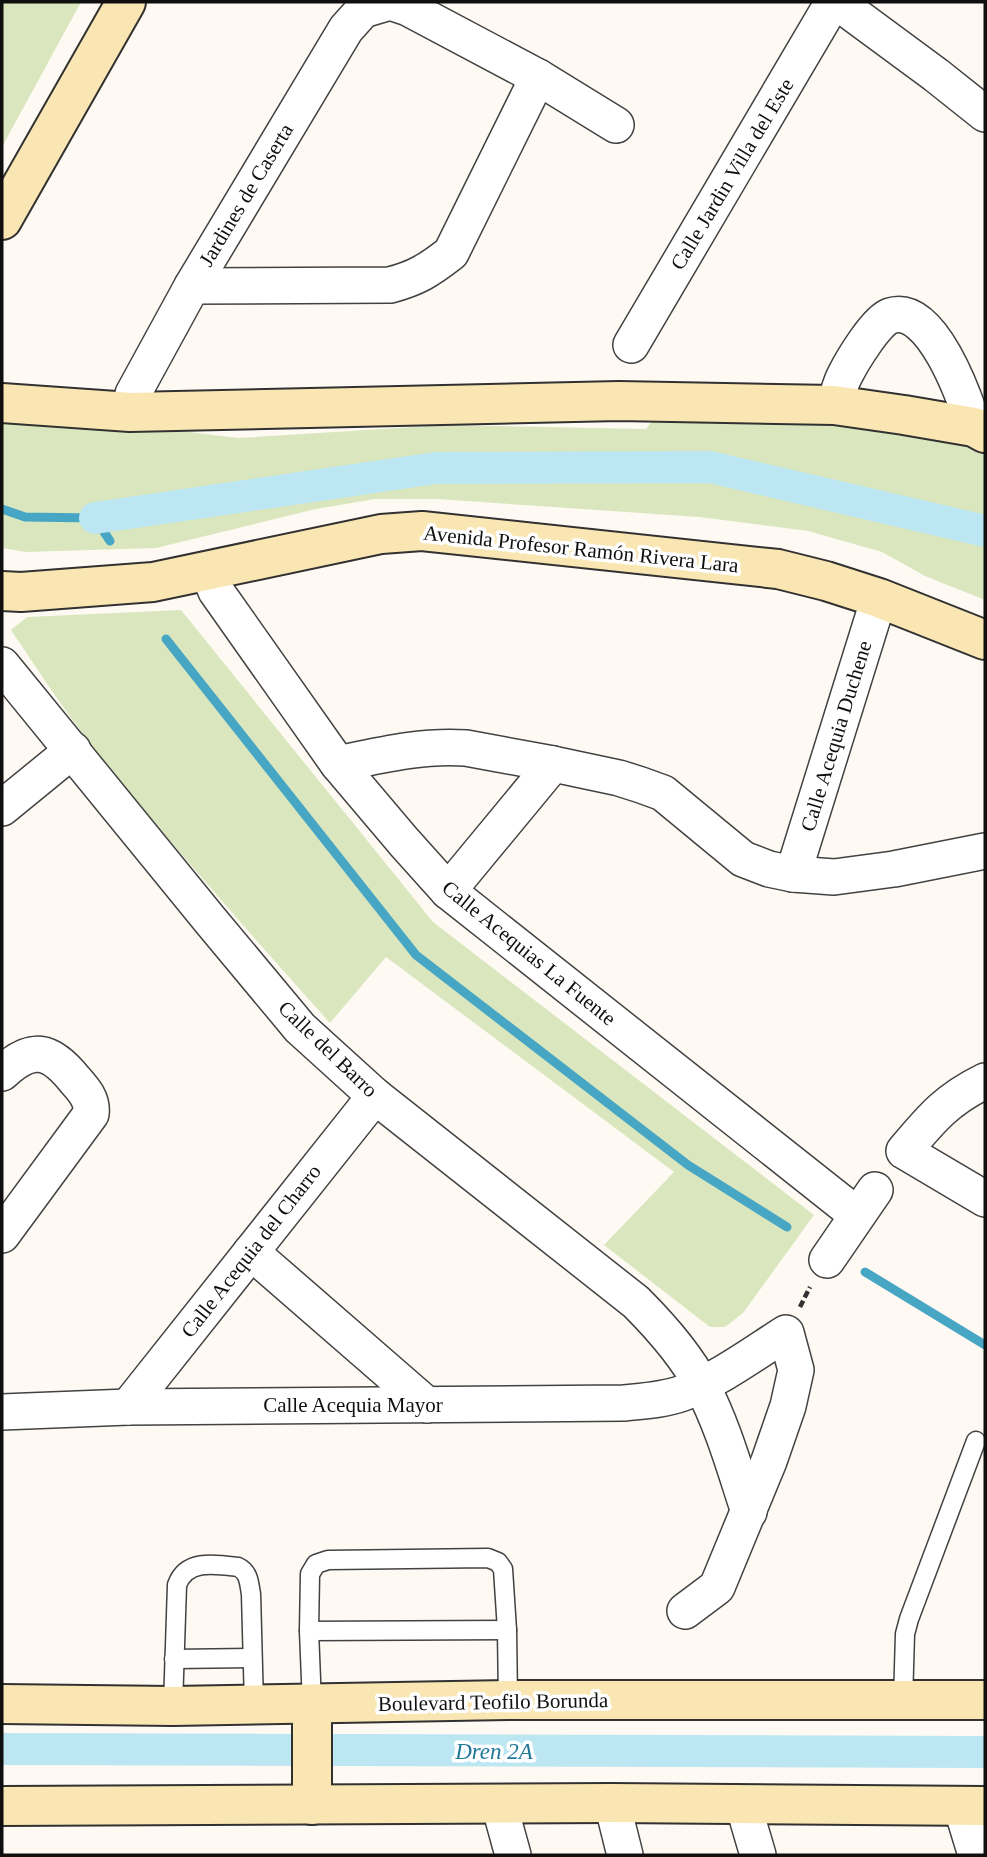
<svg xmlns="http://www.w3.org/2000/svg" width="987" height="1857" font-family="'Times New Roman',serif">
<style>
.green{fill:#dae7be}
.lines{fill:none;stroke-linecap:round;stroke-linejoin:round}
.stream{stroke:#47a6c4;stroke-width:9}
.canal{stroke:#bbe6f2;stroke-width:32}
.lane-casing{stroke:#424242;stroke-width:21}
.street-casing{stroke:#424242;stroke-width:38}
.secondary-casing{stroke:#313131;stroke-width:42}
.path{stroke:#313131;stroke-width:4.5;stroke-dasharray:7 3.5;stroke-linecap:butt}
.lane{stroke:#fff;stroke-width:18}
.street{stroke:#fff;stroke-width:35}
.secondary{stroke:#f9e6b3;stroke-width:38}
.labels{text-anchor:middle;stroke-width:7;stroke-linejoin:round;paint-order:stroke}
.street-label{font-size:21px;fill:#0f0f0f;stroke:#fff}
.water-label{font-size:23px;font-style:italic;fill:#217899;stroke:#fff}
</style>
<rect width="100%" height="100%" fill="#fefaf3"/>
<g class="green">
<polygon points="2,2 81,2 2,147"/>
<polygon points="655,417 859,424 941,437 985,452 985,600 925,576 882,552 808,531 699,517 437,499 375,499 316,509 156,548 26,552 2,548 2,420 165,429 238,438 446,425 646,429"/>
<path d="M181 610 433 922 814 1215 743 1313 725 1327H710L604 1245 674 1172 386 957 330 1023C252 936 174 848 100 756 68 716 39 672 11 630L27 617Z"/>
</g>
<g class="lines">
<g class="stream">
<polyline points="2,509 25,517 95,518 110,541"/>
<polyline points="166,639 416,955 688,1165 787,1227"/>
<polyline points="865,1272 985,1345"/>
</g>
<g class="canal">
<polyline points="95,518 436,468 710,467 985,531"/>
<polyline points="2,1749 985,1752"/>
</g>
<defs>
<g id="lane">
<polyline points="309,1631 507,1630"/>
<polyline points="174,1659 252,1658"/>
<polyline points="903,1701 905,1634 909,1619 976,1441"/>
<polyline points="312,1704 309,1631 310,1574 316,1564 328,1560 488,1558 498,1562 503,1569 507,1630 508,1700"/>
<path d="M173 1706 177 1585C186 1559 215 1564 238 1567 249 1572 249 1583 251 1594L254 1705"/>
</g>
<g id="street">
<polyline points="837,2 936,75 985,114"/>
<path d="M192 286 390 285C417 278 429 270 451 253L538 77"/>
<polyline points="631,345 833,2"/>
<path d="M834 405C838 395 840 384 845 375 852 361 876 321 890 316 932 302 965 399 974 427"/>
<polyline points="130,412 133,394 192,286 346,29 363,10 390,2 408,8 538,77 616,125"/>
<polyline points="207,570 216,591 338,764 404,842 448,891 857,1215"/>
<path d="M2 665 210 920 300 1028 375 1096 636 1302C661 1327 686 1355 702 1386 723 1426 735 1470 749 1512"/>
<path d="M338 764C381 755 422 745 466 748L553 764 619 778 641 785 663 793 743 859 769 869 793 874 834 877 894 869 985 851"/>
<polyline points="2,808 73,750"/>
<polyline points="793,874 879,598"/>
<polyline points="448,891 553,764"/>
<path d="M2 1073C32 1045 50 1049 75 1080 84 1090 93 1100 91 1114L2 1235"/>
<path d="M985 1081C946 1100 931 1119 904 1151L985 1199"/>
<polyline points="251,1252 427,1405"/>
<polyline points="827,1260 875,1190"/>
<polyline points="128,1407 375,1096"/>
<path d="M2 1412 128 1407 624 1403C644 1401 664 1400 683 1393 719 1379 753 1354 786 1333L796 1370 788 1406 769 1461 717 1587 685 1611"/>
<polyline points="612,1803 625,1855"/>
<polyline points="499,1804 513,1855"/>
<polyline points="743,1804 758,1855"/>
<polyline points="961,1806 976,1855"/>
</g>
<g id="secondary">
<polyline points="2,220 126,2"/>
<polyline points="2,403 130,412 619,401 834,405 904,415 974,427 985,433"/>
<polyline points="2,591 21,592 153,582 381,534 422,531 778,569 826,581 879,598 985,640"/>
<polyline points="2,1704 173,1706 508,1700 985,1700"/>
<polyline points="312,1704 312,1805"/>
<polyline points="2,1806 612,1803 985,1806"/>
</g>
</defs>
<use href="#lane" class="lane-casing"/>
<use href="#street" class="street-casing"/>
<use href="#secondary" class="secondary-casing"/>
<polyline class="path" points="800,1307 810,1287"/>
<use href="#lane" class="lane"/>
<use href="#street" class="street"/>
<use href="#secondary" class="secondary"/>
</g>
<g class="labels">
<g class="street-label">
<text transform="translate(732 174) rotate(-59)" y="7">Calle Jardin Villa del Este</text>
<text transform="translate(246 195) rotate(-59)" y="7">Jardines de Caserta</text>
<text transform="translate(581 549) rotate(6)" y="7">Avenida Profesor Ramón Rivera Lara</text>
<text transform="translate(836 736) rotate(-73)" y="7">Calle Acequia Duchene</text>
<text transform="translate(529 953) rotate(39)" y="7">Calle Acequias La Fuente</text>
<text transform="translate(328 1049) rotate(44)" y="7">Calle del Barro</text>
<text transform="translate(251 1251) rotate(-52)" y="7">Calle Acequia del Charro</text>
<text x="353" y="1412">Calle Acequia Mayor</text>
<text transform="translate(493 1702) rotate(-1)" y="7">Boulevard Teofilo Borunda</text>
</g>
<g class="water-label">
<text x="494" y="1759">Dren 2A</text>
</g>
</g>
<rect width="987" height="1857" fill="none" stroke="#0f0f0f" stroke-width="7"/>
</svg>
